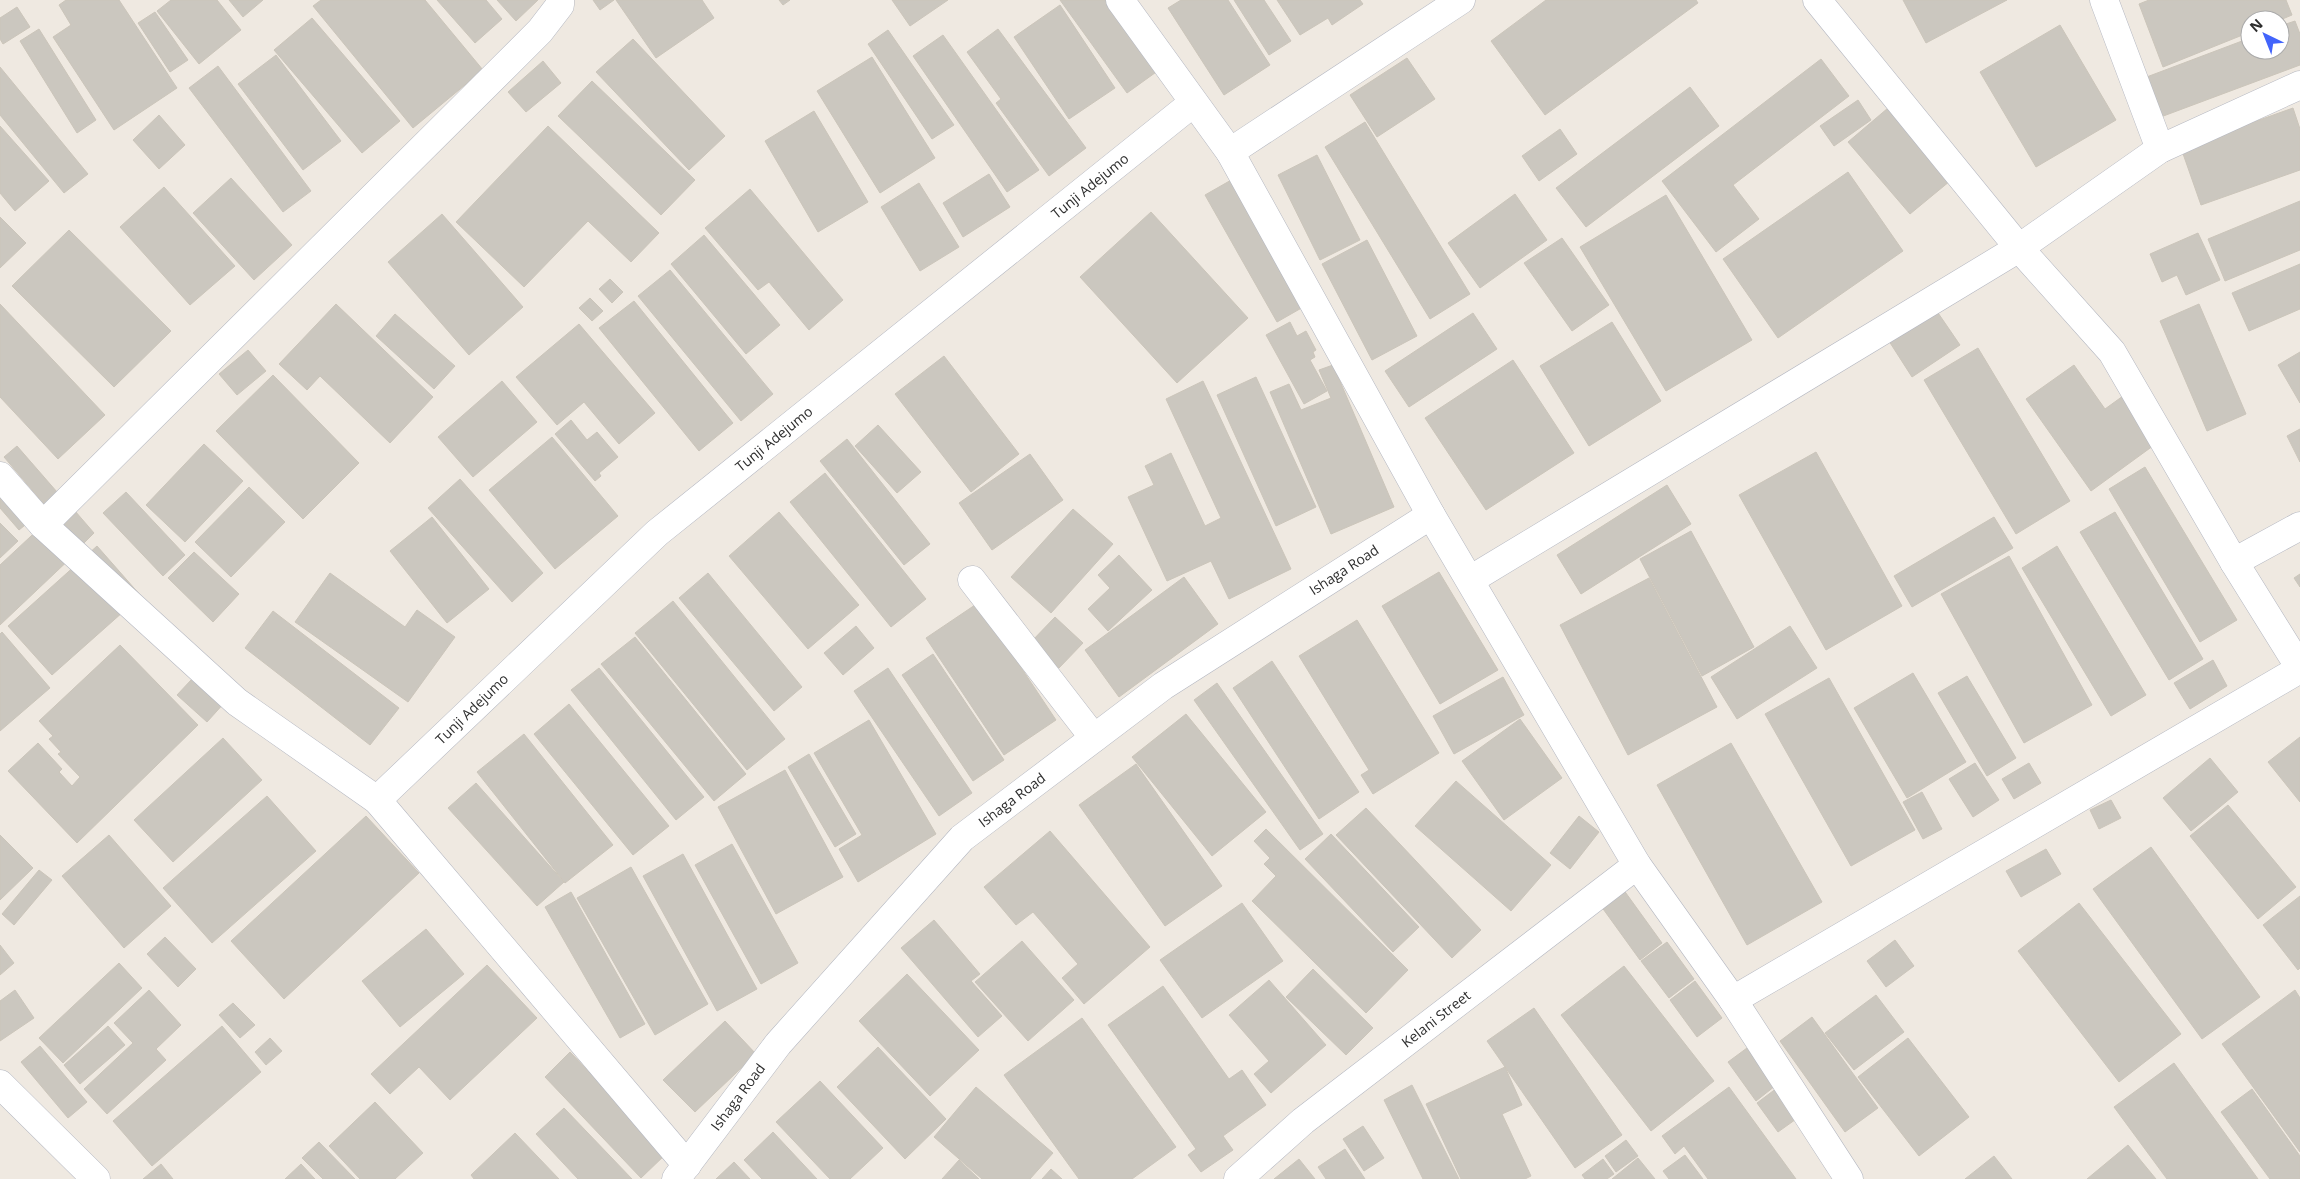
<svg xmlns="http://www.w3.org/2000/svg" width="2300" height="1179" font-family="'Open Sans',sans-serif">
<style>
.building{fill:#cbc7bf;stroke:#cbc5ba}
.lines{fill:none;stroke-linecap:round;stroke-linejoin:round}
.minor-casing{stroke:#b4b7c1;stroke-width:29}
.minor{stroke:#fff;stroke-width:28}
.labels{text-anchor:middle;stroke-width:4.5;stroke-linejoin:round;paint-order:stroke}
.street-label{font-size:14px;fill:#2e2e2e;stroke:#fff}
</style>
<rect width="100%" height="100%" fill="#efe9e1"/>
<g class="building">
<polygon points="66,0 119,0 177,88 114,130 53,37 71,25 59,5"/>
<polygon points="171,0 217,0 241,30 199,64 157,11"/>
<polygon points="229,0 263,0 243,17"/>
<polygon points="321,0 425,0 483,70 413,128 313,6"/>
<polygon points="437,0 486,0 502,19 475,43"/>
<polygon points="497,0 538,0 516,21"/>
<polygon points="593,0 614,0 600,10"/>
<polygon points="616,0 702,0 714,18 656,58"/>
<polygon points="779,0 790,0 783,5"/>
<polygon points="892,0 948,0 910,26"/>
<polygon points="1060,0 1109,0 1159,70 1127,93"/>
<polygon points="1181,0 1228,0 1270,65 1224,95 1168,8"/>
<polygon points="1234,0 1264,0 1291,41 1269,55"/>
<polygon points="1277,0 1360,0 1363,4 1332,25 1328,18 1300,35"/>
<polygon points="1546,0 1696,0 1698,3 1545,115 1491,41"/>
<polygon points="1903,0 2007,0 1926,43"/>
<polygon points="2149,0 2286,0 2292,15 2280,20 2250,20 2250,32 2163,67 2139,4"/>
<polygon points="1060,5 1115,88 1069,119 1014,37"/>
<polygon points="17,7 30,27 3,44 0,39 0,18"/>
<polygon points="155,12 188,60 170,72 138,23"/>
<polygon points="312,18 400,121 362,153 274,50"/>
<polygon points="2295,21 2300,34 2300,65 2158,118 2144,78 2250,38 2250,50 2280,50 2280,26"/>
<polygon points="2060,25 2116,120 2036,167 1980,72"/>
<polygon points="39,29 96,120 77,133 20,41"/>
<polygon points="998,29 1086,148 1049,176 996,103 1001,99 967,52"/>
<polygon points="888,30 954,125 932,139 868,44"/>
<polygon points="943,35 1039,170 1007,192 913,56"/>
<polygon points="633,39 725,136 689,170 596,72"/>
<polygon points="276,55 341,141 303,170 238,84"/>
<polygon points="872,57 935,158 880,193 817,91"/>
<polygon points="1407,58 1435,99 1377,137 1350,95"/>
<polygon points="1821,59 1849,96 1733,185 1759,219 1716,252 1662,181"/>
<polygon points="543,61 561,83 526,112 508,92"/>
<polygon points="218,66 311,191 283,212 189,88"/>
<polygon points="0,67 88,174 64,193 0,115"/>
<polygon points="592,81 695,180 661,215 558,116"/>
<polygon points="1690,87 1719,126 1586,227 1556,188"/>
<polygon points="1858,100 1871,120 1834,146 1820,126"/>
<polygon points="1888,108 1950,181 1910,214 1848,142"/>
<polygon points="2293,108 2300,129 2300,170 2201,205 2181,148"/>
<polygon points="814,111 868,202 818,232 765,141"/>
<polygon points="159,115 185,145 159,169 133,140"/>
<polygon points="1365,122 1470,294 1430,319 1325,147"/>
<polygon points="0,126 49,181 15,211 0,193"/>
<polygon points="548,126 659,233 631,262 588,221 524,287 456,222"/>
<polygon points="1560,129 1577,154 1539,181 1522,156"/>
<polygon points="1317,155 1360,240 1320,260 1278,175"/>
<polygon points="1848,172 1903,251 1778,338 1723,259"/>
<polygon points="989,174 1010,207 963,237 943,203"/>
<polygon points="231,178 292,245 254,280 193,213"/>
<polygon points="1233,179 1305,306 1277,322 1205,195"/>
<polygon points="919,183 959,247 920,271 881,207"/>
<polygon points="164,187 235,266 190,305 120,227"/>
<polygon points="750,189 843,300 809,330 769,282 758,290 705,228"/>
<polygon points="1515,194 1547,240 1480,288 1448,243"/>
<polygon points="1666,195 1752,340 1666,391 1580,247"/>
<polygon points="2300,201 2300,250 2225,281 2208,239"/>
<polygon points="1151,212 1248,318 1177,383 1080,277"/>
<polygon points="442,214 523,307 469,355 388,262"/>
<polygon points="0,217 26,243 0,268"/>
<polygon points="69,230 171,331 114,387 12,286"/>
<polygon points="2198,233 2220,280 2186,295 2177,275 2162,282 2150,254"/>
<polygon points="704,235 780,325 746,354 671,264"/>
<polygon points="1562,238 1609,305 1572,331 1524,263"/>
<polygon points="1367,240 1417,336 1372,360 1322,264"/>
<polygon points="2300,264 2300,309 2249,331 2232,293"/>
<polygon points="670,270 773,394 741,421 638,296"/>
<polygon points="610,279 623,292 612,303 599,289"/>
<polygon points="590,298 603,311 592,321 579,308"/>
<polygon points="634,301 733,423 699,451 599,328"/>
<polygon points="0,304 105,415 58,459 0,397"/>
<polygon points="336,304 433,397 390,443 320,376 307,390 279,364"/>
<polygon points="2199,304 2246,414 2207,431 2160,321"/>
<polygon points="1934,307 1960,345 1912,377 1887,338"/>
<polygon points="1473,313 1497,349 1409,407 1385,371"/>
<polygon points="395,314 455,366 434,389 376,336"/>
<polygon points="1290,322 1297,336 1306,331 1316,350 1313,352 1315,357 1310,360 1327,391 1304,404 1266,335"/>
<polygon points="1612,322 1661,401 1589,446 1540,366"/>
<polygon points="579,324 655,413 619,444 584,402 557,425 516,377"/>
<polygon points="1978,348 2070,501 2016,534 1924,380"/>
<polygon points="248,350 266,371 237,395 219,374"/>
<polygon points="2300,352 2300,403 2278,365"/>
<polygon points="944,356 1019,454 971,492 895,394"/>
<polygon points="1513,360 1574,453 1486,510 1425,418"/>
<polygon points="1333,365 1394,507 1331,534 1270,392 1289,384 1301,410 1331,398 1319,370"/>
<polygon points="2074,365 2105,409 2123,396 2157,443 2091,491 2026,399"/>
<polygon points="273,375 359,463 303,519 216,431"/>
<polygon points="1256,377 1316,507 1276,526 1217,395"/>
<polygon points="502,381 537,422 473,477 438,437"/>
<polygon points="1203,381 1291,569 1229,599 1211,561 1167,581 1128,497 1154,485 1145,466 1171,453 1205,526 1221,518 1166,399"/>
<polygon points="571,420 587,440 597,432 618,457 599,473 601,476 595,481 555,434"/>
<polygon points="878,425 921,472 897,493 855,446"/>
<polygon points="2300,429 2300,462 2287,436"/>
<polygon points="552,437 618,516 555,569 489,490"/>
<polygon points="847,439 930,544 904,565 820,461"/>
<polygon points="204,444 243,481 185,542 146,505"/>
<polygon points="17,446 64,500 50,511 4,457"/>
<polygon points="1816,452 1902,606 1826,650 1739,495"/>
<polygon points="1030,454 1063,500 992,550 959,503"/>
<polygon points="0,463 41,512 19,530 0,508"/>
<polygon points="2145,467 2237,620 2200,642 2109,489"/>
<polygon points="825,473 926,599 891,627 790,502"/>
<polygon points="460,479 543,573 512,602 428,508"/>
<polygon points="1667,485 1691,524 1581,594 1557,555"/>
<polygon points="249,487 285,522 231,577 195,542"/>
<polygon points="126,492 185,555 163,576 103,513"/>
<polygon points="69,504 94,533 80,547 54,517"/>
<polygon points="1073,509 1113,544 1051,613 1011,577"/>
<polygon points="779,512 859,605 808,649 729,556"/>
<polygon points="2115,512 2203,659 2169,680 2080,532"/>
<polygon points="432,517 489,589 447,623 390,551"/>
<polygon points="1994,517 2013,548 1912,607 1894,576"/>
<polygon points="0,523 18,541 0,558"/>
<polygon points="45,523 75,554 0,625 0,565"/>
<polygon points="1691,531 1754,647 1702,676 1640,559"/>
<polygon points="97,546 141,596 52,675 8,626"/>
<polygon points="2057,546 2146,695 2111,716 2022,568"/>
<polygon points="194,552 239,594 213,622 168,578"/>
<polygon points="1119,555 1152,590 1108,631 1088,609 1110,588 1098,575"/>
<polygon points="2009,556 2092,705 2024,743 1941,594"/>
<polygon points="1439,572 1498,670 1440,704 1382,606"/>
<polygon points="330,573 405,627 417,610 455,637 408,702 295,622"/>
<polygon points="708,573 802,687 774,711 679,598"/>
<polygon points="2300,574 2300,587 2294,578"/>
<polygon points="1184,577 1218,624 1119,697 1085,650"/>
<polygon points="1649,578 1717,707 1628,755 1560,625"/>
<polygon points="673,601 785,739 747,770 635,633"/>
<polygon points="978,603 1056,720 1004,755 926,638"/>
<polygon points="273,611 399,708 370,745 245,648"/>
<polygon points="1055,617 1083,643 1059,668 1031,642"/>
<polygon points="1357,620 1439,753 1373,794 1361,775 1369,770 1299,656"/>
<polygon points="856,626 874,648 843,675 824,653"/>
<polygon points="1790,626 1817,668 1737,719 1711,677"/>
<polygon points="2,632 50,688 0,731 0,634"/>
<polygon points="635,637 746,774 714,801 601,664"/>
<polygon points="120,645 198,725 77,843 8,771 38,743 62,769 59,772 72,786 80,777 58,754 61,752 49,739 53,736 39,721"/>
<polygon points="933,654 1004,760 973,781 902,675"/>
<polygon points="2213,660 2227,686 2190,709 2174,683"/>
<polygon points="1272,661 1359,792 1319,819 1233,688"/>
<polygon points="206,664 235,691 207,722 177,695"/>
<polygon points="599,668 704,797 676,820 571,690"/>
<polygon points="888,668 972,793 939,816 854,691"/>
<polygon points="1913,673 1966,762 1907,798 1854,708"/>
<polygon points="1967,676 2016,758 1987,776 1938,693"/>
<polygon points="1503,677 1524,715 1454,754 1433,716"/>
<polygon points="1829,678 1915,830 1851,866 1765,714"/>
<polygon points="1217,683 1323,834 1300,850 1194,700"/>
<polygon points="569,704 669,826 633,855 534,734"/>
<polygon points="1186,714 1266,812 1212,856 1132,757"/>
<polygon points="1520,719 1562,778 1504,820 1462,761"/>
<polygon points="869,720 936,834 858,882 839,849 862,835 814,753"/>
<polygon points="524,734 613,845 565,883 477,772"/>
<polygon points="2300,737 2300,802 2268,762"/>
<polygon points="223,738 262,780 173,862 134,820"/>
<polygon points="1731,743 1822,902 1747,945 1657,785"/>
<polygon points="809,754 856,834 835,847 788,767"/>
<polygon points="2210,758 2238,792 2191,831 2163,798"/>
<polygon points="1975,763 1999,800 1973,817 1949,779"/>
<polygon points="2029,763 2041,783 2014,799 2002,779"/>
<polygon points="1136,764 1222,886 1165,926 1079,805"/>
<polygon points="785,770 843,877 776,914 718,807"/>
<polygon points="1456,781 1551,865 1511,911 1415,826"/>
<polygon points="476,783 564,882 537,906 448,808"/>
<polygon points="1922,792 1942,829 1923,839 1903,802"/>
<polygon points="267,796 316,851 212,943 163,888"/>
<polygon points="2111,800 2121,818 2099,829 2090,810"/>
<polygon points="2228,805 2296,887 2258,919 2190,836"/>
<polygon points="1366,808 1481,930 1452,958 1336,835"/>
<polygon points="366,816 419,873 284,999 231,941"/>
<polygon points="1579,816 1599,832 1570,869 1550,853"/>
<polygon points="1266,829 1408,970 1366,1013 1252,901 1276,876 1264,864 1270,858 1254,841"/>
<polygon points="1050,831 1150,947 1084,1004 1062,978 1078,964 1033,912 1016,925 984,887"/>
<polygon points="1331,834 1419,927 1393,952 1305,859"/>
<polygon points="0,835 33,868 0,900"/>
<polygon points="109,835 171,906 124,948 62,876"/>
<polygon points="732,844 798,963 761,984 695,865"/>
<polygon points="2151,847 2260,997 2202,1039 2093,889"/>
<polygon points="2046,849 2061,874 2021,897 2006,871"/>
<polygon points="683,854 757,989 717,1011 643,876"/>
<polygon points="631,867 708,1004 655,1035 577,898"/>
<polygon points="39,870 52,880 14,925 2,914"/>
<polygon points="1623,889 1662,943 1640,960 1601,906"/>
<polygon points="571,892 645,1024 620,1038 545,907"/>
<polygon points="2300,896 2300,968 2298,970 2263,925"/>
<polygon points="1242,903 1283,961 1202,1018 1160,960"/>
<polygon points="2079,903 2181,1034 2119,1082 2018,951"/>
<polygon points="934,920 980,974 971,981 1002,1016 978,1037 901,948"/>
<polygon points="426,929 464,974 400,1027 362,981"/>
<polygon points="165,937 196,969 178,987 147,954"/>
<polygon points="1895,940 1914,966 1886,987 1867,961"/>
<polygon points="1022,941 1074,1000 1028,1041 975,982"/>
<polygon points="1667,942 1694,979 1669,998 1641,961"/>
<polygon points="0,945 14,963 0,975"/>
<polygon points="119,963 142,988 63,1063 39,1038"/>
<polygon points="487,965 537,1018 450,1100 419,1067 390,1094 371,1074"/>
<polygon points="1624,966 1714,1081 1651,1131 1561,1015"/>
<polygon points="1313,969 1373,1028 1346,1055 1286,997"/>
<polygon points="907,974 979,1050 930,1096 859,1021"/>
<polygon points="1269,980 1326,1045 1271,1093 1254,1074 1269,1061 1229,1015"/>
<polygon points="1695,981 1722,1018 1697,1037 1670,1000"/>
<polygon points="1163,986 1229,1079 1242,1070 1266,1105 1223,1136 1233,1150 1201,1172 1188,1155 1196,1149 1108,1025"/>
<polygon points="15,990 34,1018 0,1041 0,1001"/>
<polygon points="149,990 181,1025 156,1049 166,1060 107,1114 84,1089 133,1043 114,1023"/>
<polygon points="2295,990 2300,998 2300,1152 2222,1044"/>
<polygon points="1876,995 1904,1032 1854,1070 1825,1033"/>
<polygon points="233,1003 255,1025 240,1038 219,1015"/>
<polygon points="1534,1008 1622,1135 1575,1168 1487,1041"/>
<polygon points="1812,1017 1878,1108 1845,1132 1780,1041"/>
<polygon points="1082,1018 1176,1147 1132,1179 1079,1179 1004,1075"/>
<polygon points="725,1021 756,1054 695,1112 663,1080"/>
<polygon points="108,1026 125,1045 80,1084 64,1065"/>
<polygon points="222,1026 261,1072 152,1166 113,1121"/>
<polygon points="270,1038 282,1051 266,1065 255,1052"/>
<polygon points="1908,1038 1969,1117 1919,1156 1858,1077"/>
<polygon points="40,1046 87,1102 68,1118 21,1062"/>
<polygon points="878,1047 946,1119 905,1159 837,1087"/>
<polygon points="1747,1048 1775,1086 1756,1101 1728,1062"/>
<polygon points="570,1052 667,1153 641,1178 545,1077"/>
<polygon points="2174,1063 2258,1179 2167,1179 2114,1107"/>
<polygon points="1505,1067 1522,1105 1502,1114 1531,1176 1525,1179 1461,1179 1426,1104"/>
<polygon points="820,1081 883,1148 850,1179 830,1179 776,1122"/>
<polygon points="1412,1085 1459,1179 1423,1179 1384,1100"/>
<polygon points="976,1087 1053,1153 1030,1179 982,1179 934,1137"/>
<polygon points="1729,1087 1796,1179 1708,1179 1684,1146 1675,1154 1662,1136"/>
<polygon points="1777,1088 1799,1117 1778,1132 1757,1103"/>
<polygon points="2252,1089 2300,1156 2300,1179 2270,1179 2221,1112"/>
<polygon points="375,1102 423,1153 395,1179 360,1179 329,1146"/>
<polygon points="564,1108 632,1179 578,1179 536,1134"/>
<polygon points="1363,1126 1384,1158 1364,1171 1343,1139"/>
<polygon points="773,1132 817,1179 762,1179 744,1160"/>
<polygon points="515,1133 559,1179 474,1179 471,1175"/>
<polygon points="1626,1140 1638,1156 1616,1172 1605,1156"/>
<polygon points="319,1142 355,1179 323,1179 302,1158"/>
<polygon points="2128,1145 2156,1179 2087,1179"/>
<polygon points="1345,1149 1365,1179 1326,1179 1318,1167"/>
<polygon points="1685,1155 1703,1179 1669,1179 1663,1171"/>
<polygon points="1994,1156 2012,1179 1965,1179"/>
<polygon points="1638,1158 1655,1179 1612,1179"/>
<polygon points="1299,1159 1315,1179 1274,1179"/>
<polygon points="1603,1159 1614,1174 1607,1179 1585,1179 1582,1175"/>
<polygon points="959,1160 979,1179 942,1179"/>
<polygon points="734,1162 750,1179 716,1179"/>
<polygon points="161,1164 173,1179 143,1179"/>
<polygon points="301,1164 315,1179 285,1179"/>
<polygon points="1051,1169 1062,1179 1042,1179"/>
</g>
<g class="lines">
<defs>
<g id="minor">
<polyline points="1120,0 1230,152 1431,515 1637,865 1733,1000 1849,1179"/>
<polyline points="1817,0 2019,248 2112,352 2234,562 2300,668"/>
<polyline points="2104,0 2160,149"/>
<polyline points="1230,152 1461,0"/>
<polyline points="0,476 43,525 237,702 377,800 687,1165"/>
<polyline points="43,525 508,63 540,31 560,5 560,0"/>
<polyline points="2234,562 2300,526"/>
<polyline points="972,580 1094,738"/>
<polyline points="1470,580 2019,248 2160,149 2300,85"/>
<polyline points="377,800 657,533 1193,103"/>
<polyline points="1733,1000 2300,669"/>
<polyline points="0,1084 96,1179"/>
<polyline points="676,1179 778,1044 962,838 1163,686 1431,515"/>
<polyline points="1238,1179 1303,1121 1637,865"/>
</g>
</defs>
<use href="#minor" class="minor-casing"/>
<use href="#minor" class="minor"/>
</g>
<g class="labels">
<g class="street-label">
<text transform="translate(1090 186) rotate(-39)" y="5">Tunji Adejumo</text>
<text transform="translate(774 439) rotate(-39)" y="5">Tunji Adejumo</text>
<text transform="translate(1344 570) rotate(-33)" y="5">Ishaga Road</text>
<text transform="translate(472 709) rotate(-44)" y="5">Tunji Adejumo</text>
<text transform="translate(1012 800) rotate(-37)" y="5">Ishaga Road</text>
<text transform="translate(1436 1019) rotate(-38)" y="5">Kelani Street</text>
<text transform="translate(738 1097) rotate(-53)" y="5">Ishaga Road</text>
</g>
</g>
<g transform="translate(2265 35) rotate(317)"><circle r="24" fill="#ffffff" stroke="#ababab"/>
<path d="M0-4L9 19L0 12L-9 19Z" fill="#4264fb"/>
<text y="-8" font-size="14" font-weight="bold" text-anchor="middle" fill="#2e2e2e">N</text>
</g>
</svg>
